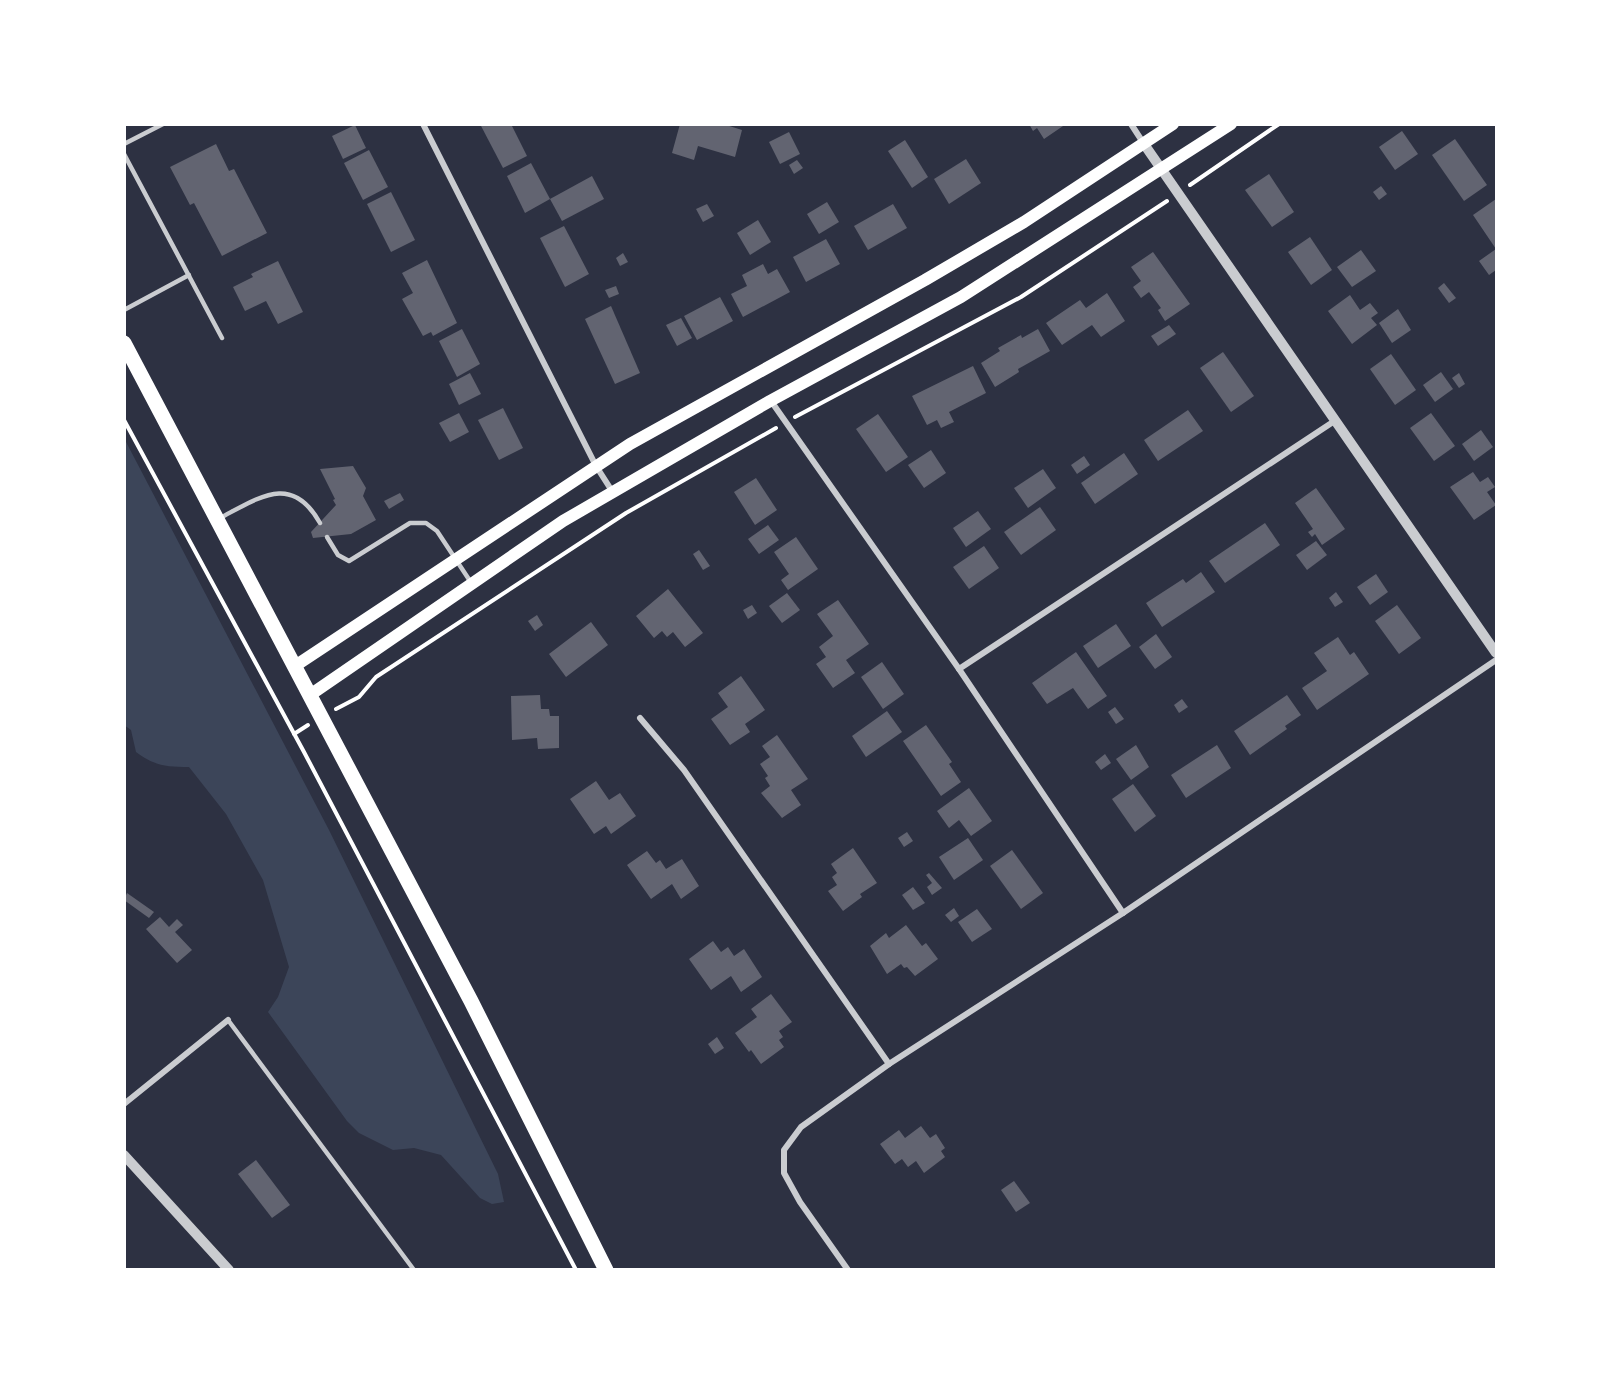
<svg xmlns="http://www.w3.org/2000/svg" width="1621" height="1394" font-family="Overpass,sans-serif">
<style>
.green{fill:#3c4559}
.building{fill:#626471}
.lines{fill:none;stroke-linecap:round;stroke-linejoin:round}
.path{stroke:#fff;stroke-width:4}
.service{stroke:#caccd0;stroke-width:4.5}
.minor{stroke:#caccd0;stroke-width:6}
.tertiary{stroke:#caccd0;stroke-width:10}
.secondary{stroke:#fff;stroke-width:12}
.primary{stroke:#fff;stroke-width:15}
</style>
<rect width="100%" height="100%" fill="#2d3142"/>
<path class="green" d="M125 440 329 830 498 1174 504 1202 492 1204 480 1198 441 1155 414 1148 393 1150 359 1133 347 1121 268 1012 278 997 289 967 263 880 226 814 189 767C166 767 155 766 136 752L131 730 124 725Z"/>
<g class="building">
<polygon points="480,124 511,124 527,156 503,168"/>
<polygon points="680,124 723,124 742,130 735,157 698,146 694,160 672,153"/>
<polygon points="1029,124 1066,124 1044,139 1037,128 1033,131"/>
<polygon points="355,125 366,148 343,159 332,136"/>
<polygon points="1402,131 1418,154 1395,170 1379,147"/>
<polygon points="789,132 800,154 780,164 769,142"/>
<polygon points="1455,139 1487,185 1464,201 1432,155"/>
<polygon points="905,140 928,177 912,188 888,151"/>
<polygon points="216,144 229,171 234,169 267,233 222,256 194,203 190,205 170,167"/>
<polygon points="369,150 388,187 363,200 344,163"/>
<polygon points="966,159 981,183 949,204 934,179"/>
<polygon points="797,160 803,168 794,174 789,165"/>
<polygon points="531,163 550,199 525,213 507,176"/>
<polygon points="1269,174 1294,212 1272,227 1245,190"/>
<polygon points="592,176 604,199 562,221 550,199"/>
<polygon points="1381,186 1387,194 1379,200 1373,192"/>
<polygon points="391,192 415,240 391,252 367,204"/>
<polygon points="1496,199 1496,270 1489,275 1479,261 1496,249 1473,215"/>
<polygon points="827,202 839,222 819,234 807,214"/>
<polygon points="707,204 714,216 703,222 696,209"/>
<polygon points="893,204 907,228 868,250 854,226"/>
<polygon points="758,220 771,242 750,255 737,233"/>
<polygon points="564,226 589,274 565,287 540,238"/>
<polygon points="1310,237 1332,270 1311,285 1288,252"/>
<polygon points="826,239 840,264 806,282 793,257"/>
<polygon points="1361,250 1376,271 1352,287 1337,267"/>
<polygon points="1153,252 1190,304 1165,321 1158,310 1161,308 1149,292 1141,298 1133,287 1141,281 1131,267"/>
<polygon points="623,253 628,262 620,266 616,258"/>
<polygon points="427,260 457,323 433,336 431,332 423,336 402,299 413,293 402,273"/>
<polygon points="278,261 303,312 278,324 266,301 245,311 233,287 253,277 251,274"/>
<polygon points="763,264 768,274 777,269 790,292 743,317 731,294 747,286 742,275"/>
<polygon points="1444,283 1456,298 1449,303 1438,288"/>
<polygon points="616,286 619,294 609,298 605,290"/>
<polygon points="1107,293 1125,321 1101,337 1092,325 1062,345 1046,323 1080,300 1086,308"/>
<polygon points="1350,295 1360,310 1370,303 1378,313 1371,318 1377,325 1352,344 1328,311"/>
<polygon points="720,297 733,321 697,340 684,316"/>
<polygon points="611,306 640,373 615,384 585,319"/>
<polygon points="1398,309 1411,330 1392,343 1379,323"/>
<polygon points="681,318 692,338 677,346 666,325"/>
<polygon points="1169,325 1176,334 1158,346 1151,336"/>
<polygon points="462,329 480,364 457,377 439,341"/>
<polygon points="1038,329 1050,351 1018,369 1019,372 995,387 981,363 1000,351 998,348 1021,335 1022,338"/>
<polygon points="1223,352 1254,396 1231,412 1200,368"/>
<polygon points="1391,354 1416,390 1395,405 1370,369"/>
<polygon points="973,366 986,393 949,412 954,422 941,428 937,420 927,425 912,396"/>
<polygon points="1441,372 1453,389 1435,402 1423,385"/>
<polygon points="470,373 481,394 459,405 449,384"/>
<polygon points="1459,373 1465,384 1459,388 1452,378"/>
<polygon points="503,408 523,448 499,460 478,420"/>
<polygon points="1188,410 1203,431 1158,461 1144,440"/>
<polygon points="459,413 469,432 450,442 439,423"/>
<polygon points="1431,413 1455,446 1434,461 1410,428"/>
<polygon points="878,414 908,457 886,472 856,429"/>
<polygon points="1481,430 1493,447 1474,461 1462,444"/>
<polygon points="931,450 946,473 924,488 908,465"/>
<polygon points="1124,453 1138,474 1095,504 1081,483"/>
<polygon points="1084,456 1090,465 1077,474 1071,465"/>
<polygon points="353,466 366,488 363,496 376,520 351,534 313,538 311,532 336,505 333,500 335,499 320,469"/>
<polygon points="1043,469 1056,488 1028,508 1014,488"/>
<polygon points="1473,472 1480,482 1488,477 1495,487 1487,492 1496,505 1474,520 1450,487"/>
<polygon points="756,478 777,510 755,525 734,492"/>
<polygon points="1316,488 1345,529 1322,545 1315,534 1312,537 1308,532 1313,529 1295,503"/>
<polygon points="400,493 404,500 389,509 384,501"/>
<polygon points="1040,507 1056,530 1021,555 1004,532"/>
<polygon points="978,511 991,529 966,547 953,528"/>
<polygon points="1265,523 1280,545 1225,583 1209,561"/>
<polygon points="768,525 779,540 759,554 748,539"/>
<polygon points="796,537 818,569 788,590 781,580 789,574 774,552"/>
<polygon points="1316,541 1327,555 1307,570 1296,555"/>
<polygon points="984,546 999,568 969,589 953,567"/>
<polygon points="699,550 710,566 703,570 693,554"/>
<polygon points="1201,572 1215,592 1162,627 1146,603 1183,579 1186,583"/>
<polygon points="1376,574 1388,592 1370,605 1357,587"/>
<polygon points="668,589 703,633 685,647 673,632 667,637 662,631 654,638 636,616"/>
<polygon points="1336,592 1343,602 1335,607 1329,598"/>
<polygon points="787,593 800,610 782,623 769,606"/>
<polygon points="838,600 869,644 846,660 855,673 833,688 816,664 826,657 819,647 833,636 817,614"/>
<polygon points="752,605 757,613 748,619 743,610"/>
<polygon points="1397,605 1421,638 1399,654 1375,621"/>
<polygon points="537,615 543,625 535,631 528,621"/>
<polygon points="591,622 608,645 566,677 549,654"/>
<polygon points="1116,624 1131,646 1098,668 1083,646"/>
<polygon points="1156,634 1172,657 1155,669 1139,647"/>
<polygon points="1338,637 1350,655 1354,652 1369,674 1317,710 1302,688 1327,671 1314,653"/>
<polygon points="1076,652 1107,696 1088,709 1073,688 1047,704 1032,683"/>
<polygon points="882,662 904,694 883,709 861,677"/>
<polygon points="741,676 765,710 745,724 750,732 730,745 711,719 728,707 718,693"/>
<polygon points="540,695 541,709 549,709 550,716 559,716 559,748 538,749 537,738 512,740 511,696"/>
<polygon points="1287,695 1301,715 1285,726 1287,729 1250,755 1234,731"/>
<polygon points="1182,699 1188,707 1179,713 1174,705"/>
<polygon points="1115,707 1124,719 1116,724 1108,712"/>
<polygon points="887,711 902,732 866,757 852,736"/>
<polygon points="926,725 952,762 949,764 961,782 941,796 903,741"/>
<polygon points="777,735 808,779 791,790 801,805 782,818 761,793 770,786 765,778 768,776 760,764 770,757 762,746"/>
<polygon points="1136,745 1149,767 1131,780 1116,759"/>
<polygon points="1217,745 1231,768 1186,798 1171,775"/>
<polygon points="1105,754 1111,763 1101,770 1095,762"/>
<polygon points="596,781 609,800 620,793 636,816 611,834 606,826 594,834 570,799"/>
<polygon points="1133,784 1156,816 1135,832 1112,799"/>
<polygon points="969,788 992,821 971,836 959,820 949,828 937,811"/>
<polygon points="907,832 913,841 904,847 898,838"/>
<polygon points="968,838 983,860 954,880 939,857"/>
<polygon points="853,848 877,883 860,894 862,897 843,911 828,891 837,885 832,877 837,873 831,864"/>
<polygon points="1012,850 1043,893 1021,909 990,866"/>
<polygon points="647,851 656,863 660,860 666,869 682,859 699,886 681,899 672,884 651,899 627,865"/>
<polygon points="929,873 942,888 932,895 927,887 932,883 926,875"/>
<polygon points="913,887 925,903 913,910 902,895"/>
<polygon points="127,893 154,912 149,918 124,900"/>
<polygon points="954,908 959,916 951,922 945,915"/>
<polygon points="977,909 992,929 972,942 958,922"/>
<polygon points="160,917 169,927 177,919 183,925 175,932 192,950 177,963 146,929"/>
<polygon points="906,925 922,946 926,943 938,959 915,976 907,967 904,968 901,964 887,974 870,946 886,933 889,938"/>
<polygon points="713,941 721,952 728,947 734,956 744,949 762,977 741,992 731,976 711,990 689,959"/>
<polygon points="771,994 792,1022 779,1031 783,1037 779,1040 784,1047 761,1064 751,1050 749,1052 735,1033 757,1017 751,1009"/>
<polygon points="717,1037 724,1048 715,1054 708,1044"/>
<polygon points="921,1126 930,1138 936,1134 945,1148 941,1151 945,1157 924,1173 916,1161 908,1167 902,1159 895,1164 880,1144 899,1130 905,1138"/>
<polygon points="256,1160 290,1205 272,1218 238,1174"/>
<polygon points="1014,1181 1030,1203 1016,1212 1001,1190"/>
</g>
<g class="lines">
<g class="path">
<polyline points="1190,185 1279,124"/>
<polyline points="795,417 1021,297 1167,201"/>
<polyline points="124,420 304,752 576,1270"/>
<polyline points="336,709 359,697 376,677 626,513 776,428"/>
<polyline points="294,734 308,725"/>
</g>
<g class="service">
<polyline points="124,144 163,124"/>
<polyline points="124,154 222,338"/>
<polyline points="124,310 189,275"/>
<path d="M220 518C260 497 292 473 320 523"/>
<polyline points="327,537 338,555 349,561 410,523 426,523 437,531 472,584"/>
<polyline points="228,1020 414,1270"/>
</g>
<g class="minor">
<polyline points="423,124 596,466 612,491"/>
<polyline points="1131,124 1144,144"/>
<polyline points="771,401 959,669 1123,913"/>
<polyline points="959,669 1336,420"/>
<polyline points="640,718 684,770 889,1064"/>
<polyline points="124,1104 228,1020"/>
<polyline points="848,1270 800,1202 784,1173 784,1150 801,1127 889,1064 1123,913 1496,660"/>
</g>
<g class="tertiary">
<polyline points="1144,144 1496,653"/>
<polyline points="124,1155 229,1270"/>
</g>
<g class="secondary">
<polyline points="295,666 630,444 925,280 1024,222 1173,124"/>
<polyline points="310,695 563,521 770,401 961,297 1231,124"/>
</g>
<polyline class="primary" points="124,343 471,1001 606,1270"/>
</g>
<rect width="1621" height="1394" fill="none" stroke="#ffffff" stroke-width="252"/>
</svg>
